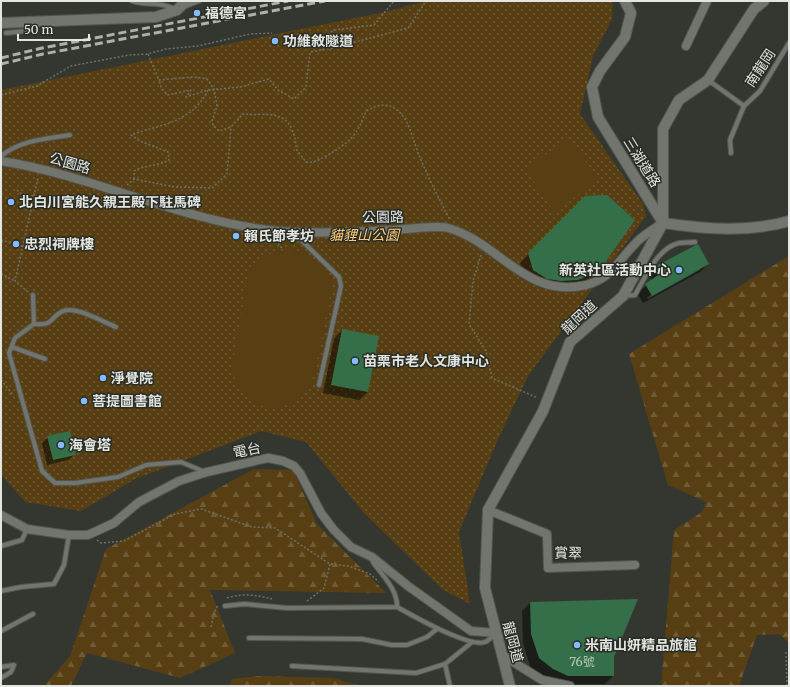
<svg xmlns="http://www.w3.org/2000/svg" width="790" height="687" font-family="Merriweather,'Noto Sans TC',serif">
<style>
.forest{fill:url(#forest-firs)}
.park{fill:url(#park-dots)}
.pitch{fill:#573f13}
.shadow{fill:#0007;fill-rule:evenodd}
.building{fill:#346f49}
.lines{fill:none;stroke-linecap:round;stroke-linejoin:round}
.service-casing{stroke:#535650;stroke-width:6}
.minor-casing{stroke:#535650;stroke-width:10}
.tertiary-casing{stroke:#535650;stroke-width:12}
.path{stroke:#6d7069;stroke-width:1.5;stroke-dasharray:2 2;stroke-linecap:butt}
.service{stroke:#71756d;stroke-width:4}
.minor{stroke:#71756d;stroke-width:8}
.tertiary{stroke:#71756d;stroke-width:10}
.rail{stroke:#aeb1ab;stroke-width:3;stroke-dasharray:8 4;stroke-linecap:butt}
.poi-dot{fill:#85bbfb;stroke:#2a2d26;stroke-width:1.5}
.labels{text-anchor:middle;stroke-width:3;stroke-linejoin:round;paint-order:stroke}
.number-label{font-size:12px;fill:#b7c8ba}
.poi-label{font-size:14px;font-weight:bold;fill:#e3e5e0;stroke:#2a2d26;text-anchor:start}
.street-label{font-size:14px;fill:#e3e5e0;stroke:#2a2d26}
.park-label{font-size:14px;font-style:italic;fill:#fecc79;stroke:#2a2d26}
</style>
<defs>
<pattern id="forest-firs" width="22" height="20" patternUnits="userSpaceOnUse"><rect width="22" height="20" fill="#573f13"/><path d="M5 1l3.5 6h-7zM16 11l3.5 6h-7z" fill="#6f5b35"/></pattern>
<pattern id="park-dots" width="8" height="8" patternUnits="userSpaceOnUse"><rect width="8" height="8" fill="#573f13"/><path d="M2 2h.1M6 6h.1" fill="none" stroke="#6f5b35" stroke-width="1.8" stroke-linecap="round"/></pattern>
</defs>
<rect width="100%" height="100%" fill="#343730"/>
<g class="forest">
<polygon points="789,256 789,643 779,634 757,635 739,686 661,686 674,530 702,512 706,502 668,485 629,354"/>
<polygon points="254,469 293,470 317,524 386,593 210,590 235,653 180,678 87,653 71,686 44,686 70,656 106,549"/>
<polygon points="259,676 332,678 361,686 229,686 232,679"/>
</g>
<polygon class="park" points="425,1 613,1 612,19 593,56 580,114 643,204 646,216 528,376 498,439 459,532 470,604 442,589 364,513 306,442 261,431 135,479 81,511 25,502 1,474 1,90 385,12"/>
<g class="pitch">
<polygon points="568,139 599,179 554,212 526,169"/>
<path d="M293 249C311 256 331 265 332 286L312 384C298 406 268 417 248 397 244 393 238 388 236 383 234 378 233 370 233 365 235 343 241 321 244 299 246 291 246 280 249 272 256 257 277 250 293 249Z"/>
</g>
<g class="shadow">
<polygon points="585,197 599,270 590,279 569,288 552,289 539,287 525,279 520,263"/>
<path d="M708 264 700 272 643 303 637 293 652 281 649 275 657 267ZM700 268V270L648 299 647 297Z"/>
<polygon points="342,330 368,392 359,400 323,393 334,339"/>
<polygon points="48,437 75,454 68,460 47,465 42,443"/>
<polygon points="531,602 613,657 613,676 605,684 559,684 544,678 530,666 523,643 522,611"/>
</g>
<g class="building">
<polygon points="607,195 635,220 599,271 578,280 561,281 547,279 533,270 528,253 585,196"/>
<polygon points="698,244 709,264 652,296 645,284 661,273 656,266"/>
<polygon points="342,329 379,336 368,392 331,385"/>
<polygon points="70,431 76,455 53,460 47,436"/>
<polygon points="638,599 614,657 614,676 568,676 553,669 539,658 531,634 530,602"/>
</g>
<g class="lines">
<defs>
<g id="service">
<path d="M132 1C146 6 163 1 176 10"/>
<polyline points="186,6 199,1"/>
<polyline points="6,33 26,31 25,23"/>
<polyline points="708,80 744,106 760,91 789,43"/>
<polyline points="731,153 730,140 744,106"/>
<path d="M1 156C21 140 45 139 70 135"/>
<polyline points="294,233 339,277 341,286 319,385"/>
<polyline points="33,295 34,324 15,338 9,353 42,471 55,483 75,483 118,477 146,465 181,462 205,472"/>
<path d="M624 296 635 295C645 278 657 248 679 243 684 242 690 243 695 242"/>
<path d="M34 324C54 325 47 321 61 312 73 304 103 322 116 327"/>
<polyline points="12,347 45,359"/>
<polyline points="1,546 22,540 27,529"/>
<polyline points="1,591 21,587 54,584 64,565 69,535"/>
<path d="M225 606 244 604 287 608 397 607C398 590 382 575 373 562L372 559"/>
<path d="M397 607C413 616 469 648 485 642 488 641 492 637 495 634"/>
<polyline points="1,631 33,614"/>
<polyline points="249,638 362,639 392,645 407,645 427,637 437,629"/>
<polyline points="445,664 450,686"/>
<polyline points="292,666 416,673 445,664 471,643"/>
<polyline points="1,667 14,665 11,672 1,678"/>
</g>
<g id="minor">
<polyline points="686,46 707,1"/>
<path d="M1 161C89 175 171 216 260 229 301 235 353 232 395 230 408 229 437 225 448 228 499 242 525 299 586 285 612 278 617 262 634 245 641 236 653 230 662 223"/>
<polyline points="488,510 547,534 548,568 635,565"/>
<polyline points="1,515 27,529 69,535 88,535 114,523 139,502 179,481 207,472 268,458 283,461 294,466 300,473 321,513 333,529 351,547 372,557 408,586 471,631 496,633"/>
<polyline points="502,655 542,680 570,686"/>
</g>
<g id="tertiary">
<path d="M625 1 631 13 625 37 600 71 592 87 598 117 663 223C704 229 748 233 789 221"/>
<polyline points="1,23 156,17 177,10 186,1"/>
<polyline points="510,686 485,588 488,510 543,411 570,342 623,296 663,223 663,129 679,100 708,80 754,9 764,1"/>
</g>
</defs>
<use href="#service" class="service-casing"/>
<use href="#minor" class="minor-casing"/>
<use href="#tertiary" class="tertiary-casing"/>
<g class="path">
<polyline points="323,50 329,33 335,30 374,25 394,1"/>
<path d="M148 54 159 80 193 77 207 79 214 89 217 106 212 121 213 125 219 131 231 127 243 114C261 116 284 109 292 130 295 137 296 142 296 149L306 162C315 163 318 160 326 156 349 143 357 136 366 111 377 105 387 102 397 110 410 120 413 141 419 155 428 177 439 199 450 220"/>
<polyline points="208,90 240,87 269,79 278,90 294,99 306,87 310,52 333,48 408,28 426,1"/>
<polyline points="1,95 37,86 71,66 129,55 148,54 166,49 198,46 250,34 272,33"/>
<path d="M134 179V171C145 165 158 166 169 160L168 152 140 141 131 135C161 124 192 123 208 90L186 97 191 90 167 95 161 87 159 80"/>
<polyline points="127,185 134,179 175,187 212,188 227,174 231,127"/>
<polyline points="17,190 22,194 34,196"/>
<polyline points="1,240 22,246"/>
<polyline points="276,240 283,250"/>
<polyline points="481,255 473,281 469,324 486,351 492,378 538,398"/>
<polyline points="1,274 15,281"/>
<polyline points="28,292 15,281 38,178"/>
<polyline points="1,380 13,395"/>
<polyline points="97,540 101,543 124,541 175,514 201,509 252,527 275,528 330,564 348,566 370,574 379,582"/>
<path d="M227 598C242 593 257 595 272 599"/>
<polyline points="307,601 324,588 330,564"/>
<polyline points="211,627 214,613 218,605"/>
<polyline points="786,652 787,686"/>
</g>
<use href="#service" class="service"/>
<use href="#minor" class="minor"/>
<use href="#tertiary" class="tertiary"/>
<g class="rail">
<polyline points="1,58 42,48 288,1"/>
<polyline points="1,64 43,54 325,1"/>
</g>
</g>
<g class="poi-dot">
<circle cx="197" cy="13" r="4"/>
<circle cx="275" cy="41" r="4"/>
<circle cx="11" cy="202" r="4"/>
<circle cx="236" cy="236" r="4"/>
<circle cx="16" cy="244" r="4"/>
<circle cx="679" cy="270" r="4"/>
<circle cx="355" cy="361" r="4"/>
<circle cx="103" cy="378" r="4"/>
<circle cx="84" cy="401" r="4"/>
<circle cx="61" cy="445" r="4"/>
<circle cx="577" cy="645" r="4"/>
</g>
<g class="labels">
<g class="number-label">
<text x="582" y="666">76號</text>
</g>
<g class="poi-label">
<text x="205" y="18">福德宮</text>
<text x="283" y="46">功維敘隧道</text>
<text x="19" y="207">北白川宮能久親王殿下駐馬碑</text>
<text x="244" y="241">賴氏節孝坊</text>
<text x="24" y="249">忠烈祠牌樓</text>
<text x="671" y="275" text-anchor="end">新英社區活動中心</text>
<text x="363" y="366">苗栗市老人文康中心</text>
<text x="111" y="383">淨覺院</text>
<text x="92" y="406">菩提圖書館</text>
<text x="69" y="450">海會塔</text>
<text x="585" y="650">米南山妍精品旅館</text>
</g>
<g class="street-label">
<text transform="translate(760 68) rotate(-56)" y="5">南龍岡</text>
<text transform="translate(642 162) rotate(58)" y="5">三湖道路</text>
<text transform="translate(70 163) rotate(16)" y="5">公園路</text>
<text transform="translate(383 217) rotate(-1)" y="5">公園路</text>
<text transform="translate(579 317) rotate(-43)" y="5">龍岡道</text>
<text transform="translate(247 450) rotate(-12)" y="5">電台</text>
<text transform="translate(568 553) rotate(1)" y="5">賞翠</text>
<text transform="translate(513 642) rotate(75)" y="5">龍岡道</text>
</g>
<g class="park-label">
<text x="364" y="240">貓貍山公園</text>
</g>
</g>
<rect width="790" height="687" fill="none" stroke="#e3e5e0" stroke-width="4"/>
<path d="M18 34v6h71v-6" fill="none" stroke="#e3e5e0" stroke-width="2"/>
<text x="24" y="34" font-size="12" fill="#e3e5e0" stroke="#2a2d26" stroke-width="3" paint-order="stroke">50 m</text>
</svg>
